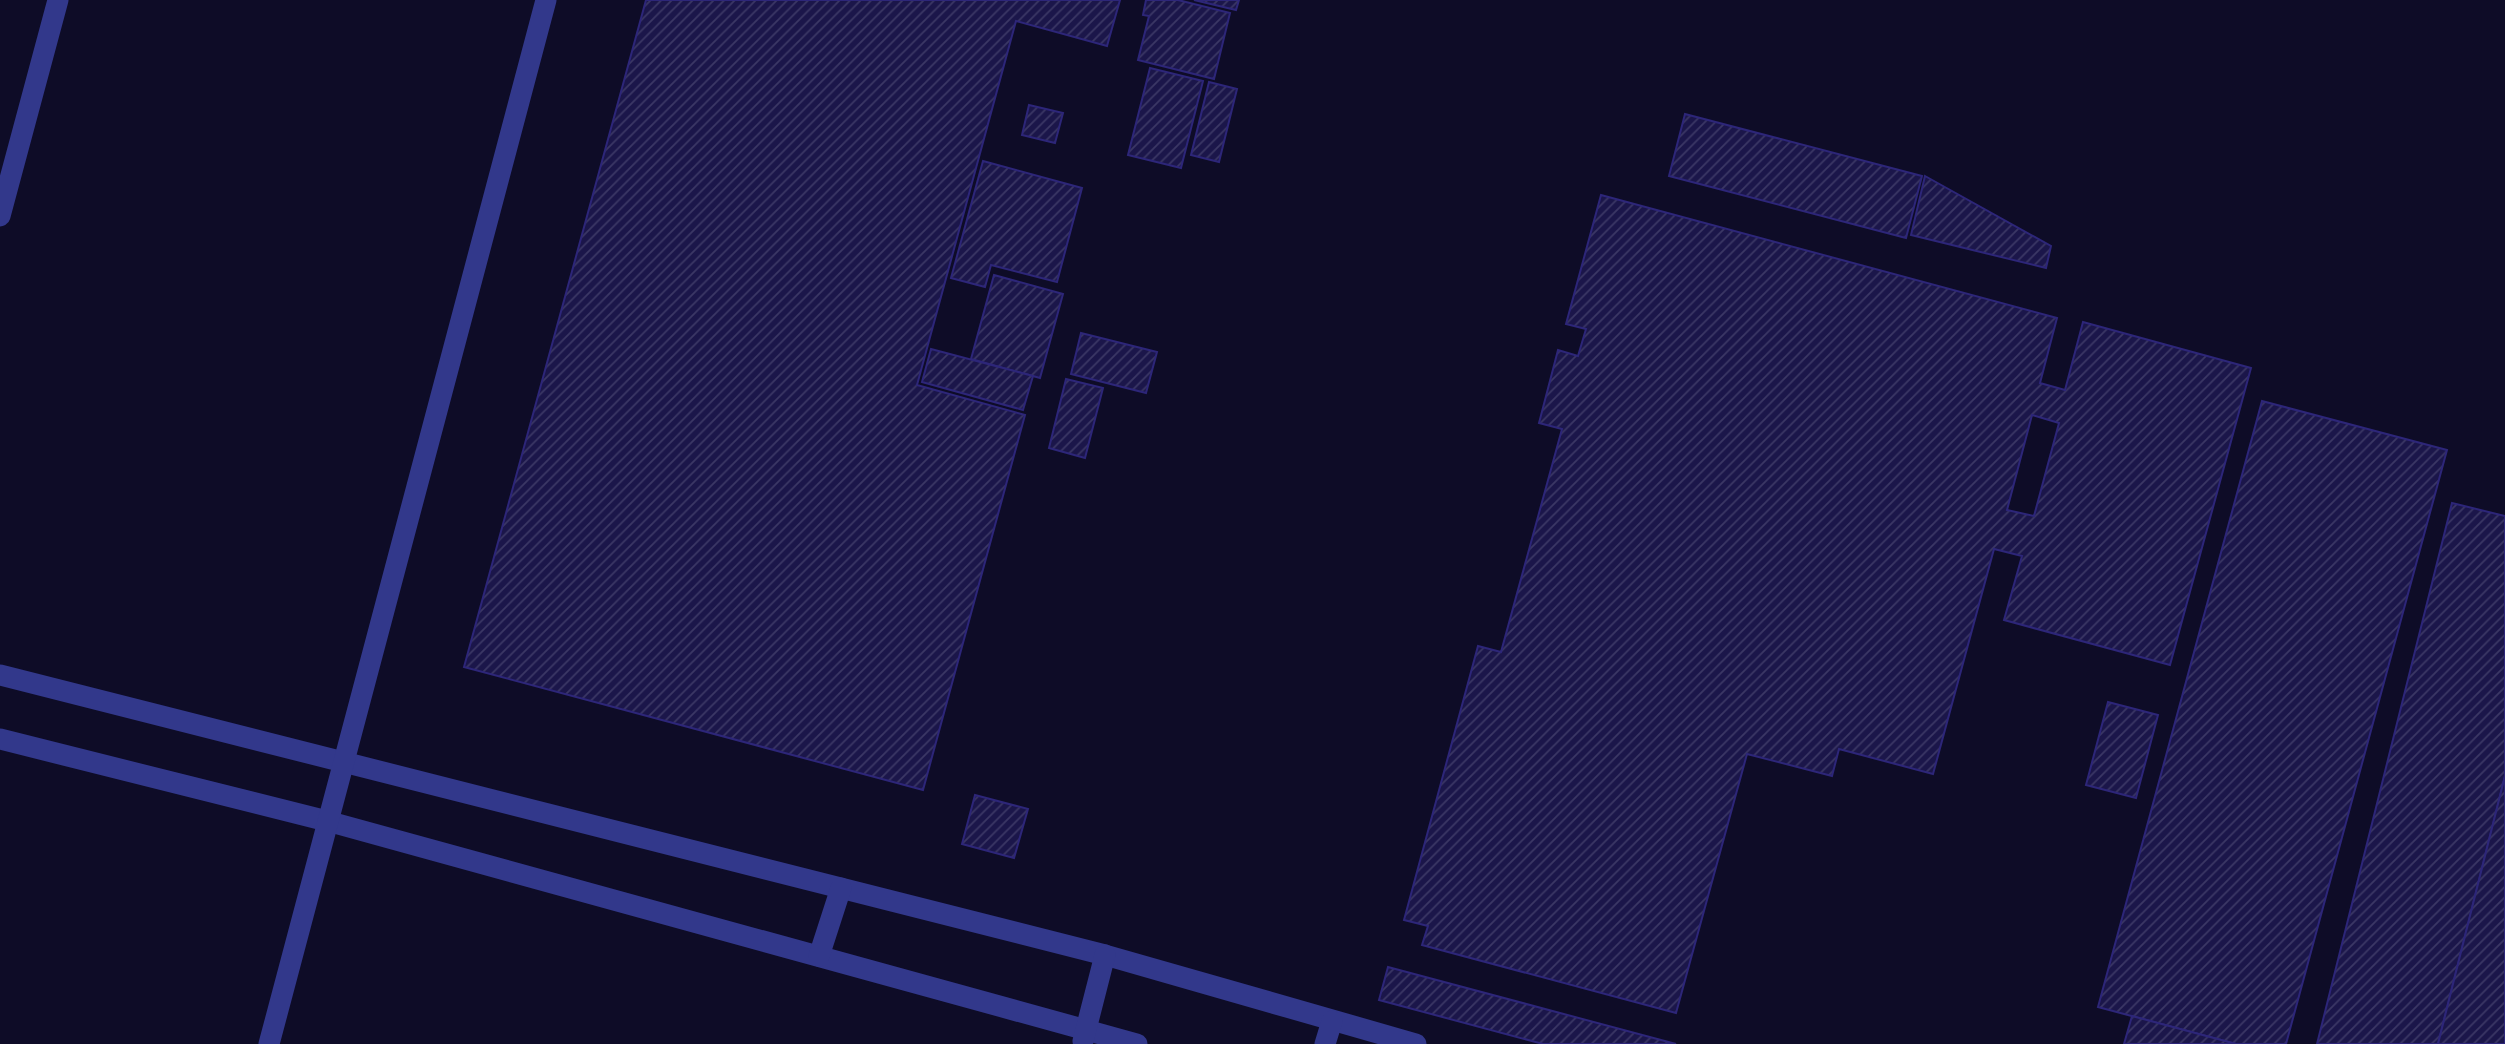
<svg xmlns="http://www.w3.org/2000/svg" width="2505" height="1044" font-family="Barlow,sans-serif">
<style>
.building{fill:url(#building-hatch);stroke:#2d2679;stroke-width:2;fill-rule:evenodd}
.lines{fill:none;stroke-linecap:round;stroke-linejoin:round}
.minor{stroke:#32388b;stroke-width:21}
</style>
<defs>
<pattern id="building-hatch" width="6" height="6" patternUnits="userSpaceOnUse" patternTransform="scale(1.75)"><rect width="6" height="6" fill="#1b164a"/><path d="M-1 1l2-2M0 6l6-6M5 7l2-2" fill="none" stroke="#3b3765"/></pattern>
</defs>
<rect width="100%" height="100%" fill="#0e0c27"/>
<g class="building">
<polygon points="646,0 1120,0 1107,46 1016,21 917,385 1025,415 923,790 464,667"/>
<polygon points="1146,0 1178,0 1230,13 1214,79 1138,60 1149,16 1143,15"/>
<polygon points="1194,0 1239,0 1236,10"/>
<polygon points="1150,68 1203,81 1181,168 1128,155"/>
<polygon points="1209,82 1237,89 1219,162 1191,155"/>
<polygon points="1029,105 1063,113 1055,143 1022,135"/>
<polygon points="1685,114 1922,176 1906,238 1669,176"/>
<polygon points="983,161 1082,188 1057,282 991,265 985,287 951,278"/>
<polygon points="1925,176 2051,246 2046,268 1911,235"/>
<path d="M1601 195 2057 318 2040 383 2065 390 2083 322 2251 368 2170 665 2004 620 2022 556 1994 549 1933 774 1839 749 1832 776 1747 754 1676 1013 1422 945 1428 926 1404 920 1478 646 1501 652 1562 429 1539 423 1558 350 1578 356 1586 329 1566 324ZM2032 415 2059 423 2034 516 2007 510Z"/>
<polygon points="994,275 1063,294 1040,378 971,359"/>
<polygon points="1081,333 1157,352 1146,393 1071,374"/>
<polygon points="931,349 1033,376 1023,410 922,382"/>
<polygon points="1066,379 1103,388 1085,458 1049,448"/>
<polygon points="2262,401 2447,450 2286,1044 2236,1044 2098,1007"/>
<polygon points="2452,503 2505,516 2505,776 2438,1044 2317,1044"/>
<polygon points="2108,702 2158,715 2136,798 2086,785"/>
<polygon points="2505,776 2505,1044 2438,1044"/>
<polygon points="975,795 1028,809 1014,858 962,844"/>
<polygon points="1388,967 1676,1044 1543,1044 1379,1000"/>
<polygon points="2132,1016 2236,1044 2124,1044"/>
</g>
<g class="lines">
<g class="minor">
<polyline points="0,216 58,0"/>
<polyline points="0,675 1105,955 1416,1044"/>
<polyline points="0,739 327,821 1137,1044"/>
<polyline points="819,956 841,888"/>
<polyline points="1083,1041 1105,955"/>
<polyline points="269,1044 546,0"/>
<polyline points="1325,1044 1332,1021"/>
</g>
</g>
</svg>
